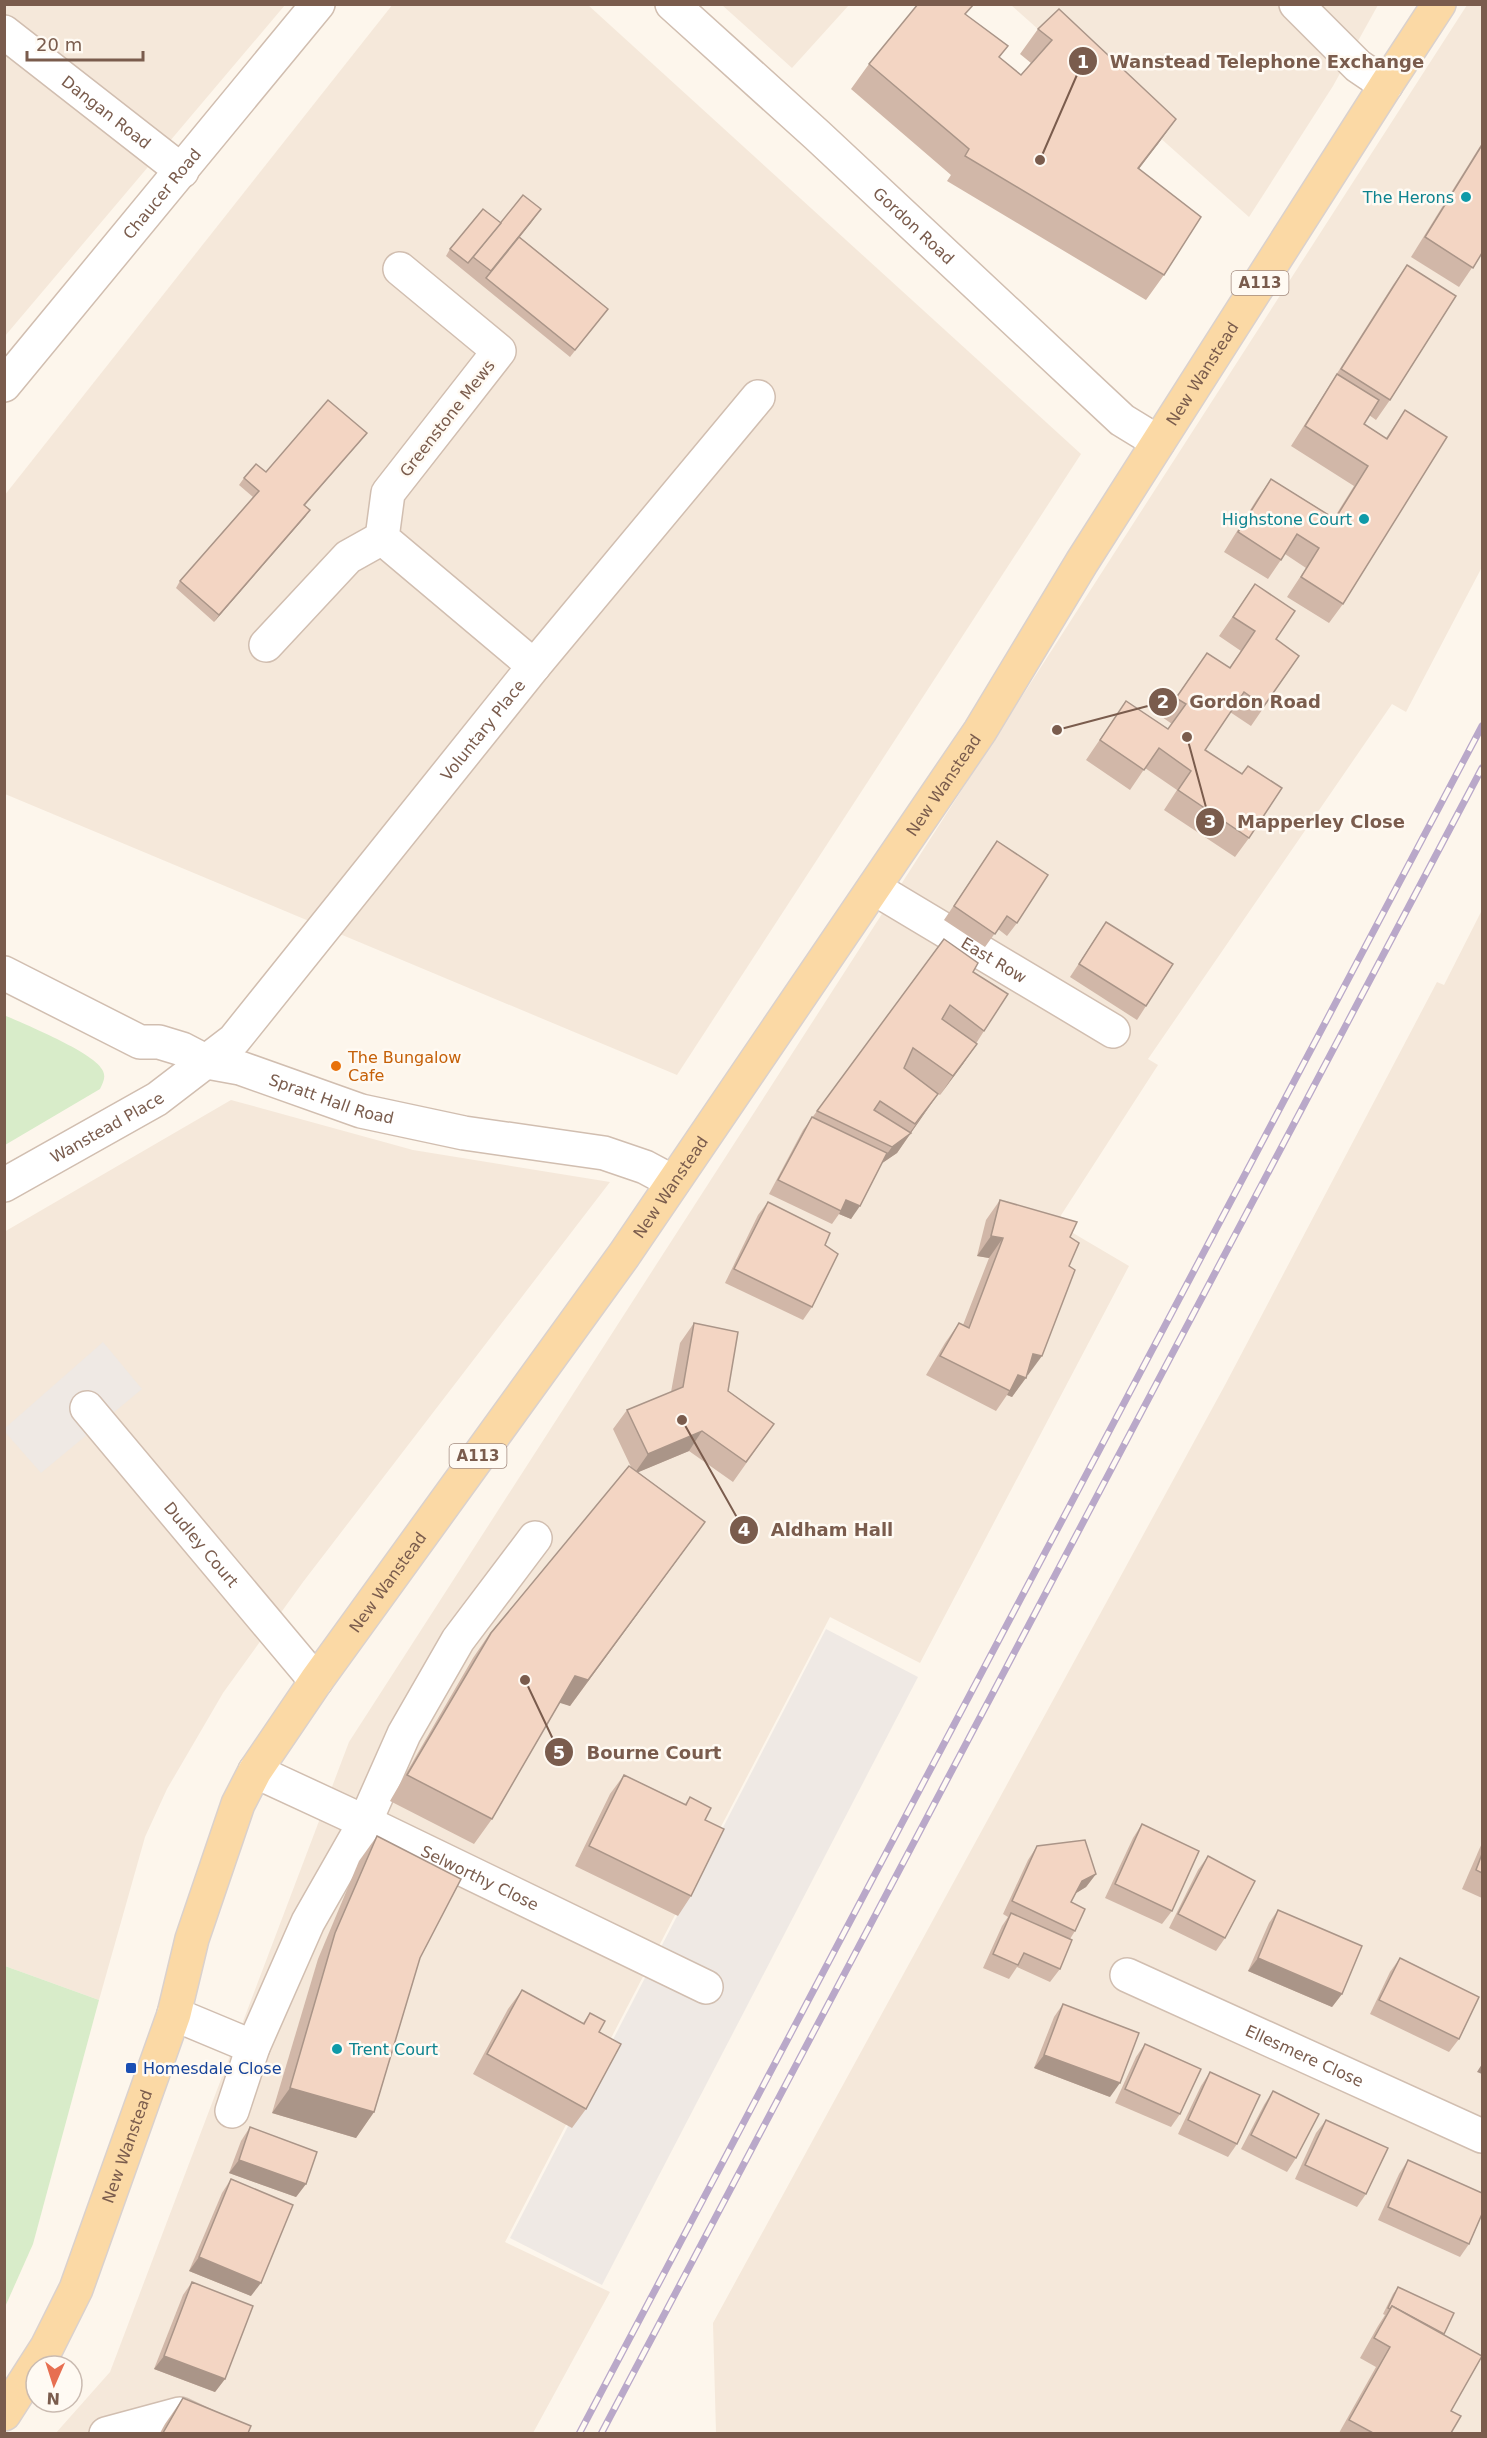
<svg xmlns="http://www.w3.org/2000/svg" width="1487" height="2438" font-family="'DejaVu Sans',sans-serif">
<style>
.residential{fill:#f5e8da}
.industrial{fill:#efe9e4}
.green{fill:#d8ecc9}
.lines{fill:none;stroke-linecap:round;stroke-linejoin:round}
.street-casing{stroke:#d1beb0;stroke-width:36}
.primary-casing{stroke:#dad1cd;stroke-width:36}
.street{stroke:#fff;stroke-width:33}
.primary{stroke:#fbd9a5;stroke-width:33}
.rail-casing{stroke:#b9a8c9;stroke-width:7}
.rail{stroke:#fffaf3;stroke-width:4.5;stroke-dasharray:14;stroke-linecap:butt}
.wall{fill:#d1b7a8}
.shaded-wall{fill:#aa9588}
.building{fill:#f3d5c3;stroke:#aa9588;stroke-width:1.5}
.culture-dot{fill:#0f9aa8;stroke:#fffaf3;stroke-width:2}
.food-dot{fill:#e8710a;stroke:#fffaf3;stroke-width:2}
.transit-dot{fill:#1a4fb4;stroke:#fffaf3;stroke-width:2}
.labels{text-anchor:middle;stroke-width:5;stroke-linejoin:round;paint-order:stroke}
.shield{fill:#fffaf3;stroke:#a28b7f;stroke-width:1.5}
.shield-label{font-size:15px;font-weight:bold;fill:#7a5c4d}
.street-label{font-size:16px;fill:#7a5c4d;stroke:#fffaf3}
.culture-label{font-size:16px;fill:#0d838f;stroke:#fffaf3;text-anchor:end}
.food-label{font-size:16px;fill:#c56008;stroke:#fffaf3;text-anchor:start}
.transit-label{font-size:16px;fill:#164399;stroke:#fffaf3;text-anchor:start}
.leader{fill:none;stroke:#7a5c4d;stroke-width:2}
.callout-dot{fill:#7a5c4d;stroke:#fffaf3;stroke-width:2}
.mark-label{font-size:18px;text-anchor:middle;font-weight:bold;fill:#fff}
.callout-label{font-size:18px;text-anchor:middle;font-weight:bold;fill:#7a5c4d;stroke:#fffaf3;stroke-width:5;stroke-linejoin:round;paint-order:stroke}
</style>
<rect width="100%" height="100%" fill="#fdf6ec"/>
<g class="residential">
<polygon points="393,4 588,5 1081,454 677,1075 5,794 4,496"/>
<polygon points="5,5 285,5 5,336"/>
<polygon points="722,5 849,5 792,68"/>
<polygon points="1011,5 1378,5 1333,86 1249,217"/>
<polygon points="1467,5 1482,5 1482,567 1406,712 1392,704 1148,1059 1158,1065 1056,1223 1129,1266 920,1663 830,1617 505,2242 610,2292 533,2433 55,2434 110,2372 349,1742"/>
<polygon points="1482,910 1482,2433 716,2433 713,2323 1225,1385 1437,982 1444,985"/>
<polygon points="231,1100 413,1150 610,1182 303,1582 223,1693 167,1789 145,1837 99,2000 5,1966 4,1232"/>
</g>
<g class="industrial">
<polygon points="103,1342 142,1389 41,1473 5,1432 4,1429"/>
<polygon points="826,1629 918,1677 602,2285 510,2238"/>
</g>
<g class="green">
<path d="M4 1015C24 1024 96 1053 103 1071 106 1077 103 1083 100 1089L5 1145Z"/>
<polygon points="5,1966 99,2000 33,2244 5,2307"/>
</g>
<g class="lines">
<defs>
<g id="street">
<path id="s1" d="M672 4 817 135 1122 420 1158 442"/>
<polyline points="1296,4 1358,66 1386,85"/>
<path id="s2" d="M4 32 182 171"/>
<polyline points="400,269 499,351 388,493 382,538 534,666"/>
<path id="s3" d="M4 385 318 4"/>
<polyline points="266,645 348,557 382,538"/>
<path id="s4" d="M874 888 1113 1031"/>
<path id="s5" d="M4 973 140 1042H159L182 1049 207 1062 240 1068 361 1111 464 1133 604 1153 645 1167 673 1182"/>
<path id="s6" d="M4 1185 157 1099 234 1040 534 666 758 397"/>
<path id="s7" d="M87 1408 316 1681"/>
<path id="s8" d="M255 1771 365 1822 706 1987"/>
<path id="s9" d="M1127 1975 1482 2136"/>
<polyline points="174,2014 253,2047"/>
<polyline points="232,2111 253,2047 308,1922 365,1822 404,1734 458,1640 535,1538"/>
<polyline points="106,2434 180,2414 222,2434"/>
</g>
<g id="primary">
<path id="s10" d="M4 2414 47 2347 76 2289 174 2014 192 1939 238 1804 255 1771 316 1681 624 1255 980 731 1082 562 1386 85 1439 4"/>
</g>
</defs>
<use href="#street" class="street-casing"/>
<use href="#primary" class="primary-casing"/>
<use href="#street" class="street"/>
<use href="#primary" class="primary"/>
<defs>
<g id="rail">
<polyline points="579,2434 1482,726"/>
<polyline points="601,2434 1482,768"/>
</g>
</defs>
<use href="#rail" class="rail-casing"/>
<use href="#rail" class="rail"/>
</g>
<g class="wall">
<polygon points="967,15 1000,58 1021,75 1031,63 1020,54 1038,29 1176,119 1139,169 1164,275 1146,300 947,181 951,175 851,89 869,64"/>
<polygon points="1482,143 1482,253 1459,287 1411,257"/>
<polygon points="541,209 520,237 608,309 570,357 446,256 450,249 501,223"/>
<polygon points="1407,265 1390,400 1376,420 1369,415 1364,424 1386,438 1405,410 1343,604 1329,623 1287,597 1306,568 1285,554 1268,579 1224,552 1257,499 1271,479 1334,518 1354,486 1291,446 1393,285"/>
<polygon points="367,433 362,439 304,505 310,510 305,517 214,622 176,588 180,581 253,497 239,485 244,478 266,472"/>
<polygon points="1255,584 1276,639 1299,656 1251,726 1230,712 1205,750 1249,838 1235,857 1164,810 1177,790 1145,768 1130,790 1086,760 1126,701 1168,729 1172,724 1162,717 1207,653 1229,668 1241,651 1219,636"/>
<polygon points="997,841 1017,923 1007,936 998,929 985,947 944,920"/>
<polygon points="1106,922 1146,1006 1137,1020 1070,977"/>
<polygon points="973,972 984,1031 963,1064 940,1095 938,1094 897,1153 882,1163 851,1219 839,1214 832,1224 769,1194 803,1130 817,1111"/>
<polygon points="1000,1200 1070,1237 1069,1266 1028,1375 1027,1375 1012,1397 1007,1395 996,1411 926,1375 945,1343 959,1323 963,1325 989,1258 977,1256 986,1220"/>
<polygon points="768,1202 825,1245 812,1307 803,1320 725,1283 758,1215"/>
<polygon points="694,1323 728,1391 774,1424 733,1482 689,1451 638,1472 705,1522 570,1706 560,1702 492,1819 474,1844 390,1801 473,1658 490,1633 631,1467 613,1429 627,1410 671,1392 680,1343"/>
<polygon points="624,1775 685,1804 690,1797 705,1820 691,1896 678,1916 575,1866 610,1794"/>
<polygon points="1142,1824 1172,1911 1162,1924 1105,1898 1133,1838"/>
<polygon points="377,1836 420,1958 374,2112 356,2138 272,2113 318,1959 359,1861"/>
<polygon points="1482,1843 1482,1898 1462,1889"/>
<polygon points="1037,1846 1096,1874 1086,1887 1076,1893 1071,1902 1075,1931 1070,1939 1060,1969 1050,1982 1017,1967 1009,1979 983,1968 1002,1926 1008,1917 1003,1914 1028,1860"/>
<polygon points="1208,1856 1225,1938 1216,1951 1169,1928 1198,1870"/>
<polygon points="1278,1910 1342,1994 1332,2007 1248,1971 1269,1923"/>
<polygon points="1400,1958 1459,2039 1449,2052 1370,2014 1390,1972"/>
<polygon points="522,1990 583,2023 590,2013 599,2032 586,2109 572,2128 473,2074 508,2009"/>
<polygon points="1063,2004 1110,2097 1034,2068 1054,2017"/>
<polygon points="1145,2044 1180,2114 1171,2127 1115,2103 1136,2057"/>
<polygon points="1210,2072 1237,2144 1228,2157 1178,2134 1201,2086"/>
<polygon points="1273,2091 1296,2158 1287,2172 1241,2149 1264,2105"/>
<polygon points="1326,2120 1366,2194 1357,2207 1295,2179 1316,2133"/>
<polygon points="250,2127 306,2184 296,2197 229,2173 241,2141"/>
<polygon points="1408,2160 1469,2244 1460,2257 1378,2220 1399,2174"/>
<polygon points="231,2179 251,2296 189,2271 222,2193"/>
<polygon points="192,2282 225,2379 215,2392 154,2369 183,2295"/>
<polygon points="1398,2287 1444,2335 1451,2411 1451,2433 1339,2433 1376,2367 1360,2358 1378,2326 1385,2315 1383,2314 1393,2294"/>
<polygon points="183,2398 248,2433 160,2433 165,2424"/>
</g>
<g class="shaded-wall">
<polygon points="1176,119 1158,144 1120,193 1138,168"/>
<polygon points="541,209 531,223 486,278 491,271"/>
<polygon points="367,433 362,439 299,512 304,505"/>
<polygon points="310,510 305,517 214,622 219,615"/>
<polygon points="977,1044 963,1064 940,1095 953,1076"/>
<polygon points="938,1094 897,1153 878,1166 892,1147 908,1135"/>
<polygon points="846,1200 860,1206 851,1219 839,1214"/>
<polygon points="991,1236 1003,1238 989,1258 977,1256"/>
<polygon points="1033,1354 1042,1356 1028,1375 1019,1374"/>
<polygon points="1018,1375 1026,1378 1012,1397 1007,1395"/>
<polygon points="702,1431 689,1451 634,1474 648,1454"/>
<polygon points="705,1522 570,1706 557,1702 575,1676"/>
<polygon points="1096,1874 1086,1887 1073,1895 1082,1881"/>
<polygon points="1258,1958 1342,1994 1332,2007 1248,1971"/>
<polygon points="1044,2055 1120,2083 1110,2097 1034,2068"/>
<polygon points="1482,2064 1482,2074 1477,2072"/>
<polygon points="290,2088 374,2112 356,2138 272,2113"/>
<polygon points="239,2160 306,2184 296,2197 229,2173"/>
<polygon points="199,2257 261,2283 251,2296 189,2271"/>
<polygon points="164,2356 225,2379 215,2392 154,2369"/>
</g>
<g class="building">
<polygon points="918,4 974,4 965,14 1008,46 999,57 1021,75 1052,40 1038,29 1059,9 1176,119 1138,168 1201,217 1164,275 965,156 969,149 869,64"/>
<polygon points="1482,145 1482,253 1473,268 1425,237"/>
<polygon points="523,195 541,209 491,271 473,257"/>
<polygon points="483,209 501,223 468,263 450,249"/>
<polygon points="519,237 608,309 575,350 486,278"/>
<polygon points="1407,265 1456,296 1390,400 1341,369"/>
<polygon points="1337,374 1379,400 1364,424 1387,439 1405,410 1447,437 1343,604 1301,577 1319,548 1297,534 1281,560 1238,532 1271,479 1335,519 1368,466 1305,426"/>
<polygon points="328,400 367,433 304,505 310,510 219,615 180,581 259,491 244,478 256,464 266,472"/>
<polygon points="1255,584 1295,611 1276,639 1299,656 1264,706 1244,692 1205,750 1242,774 1248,766 1282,788 1249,838 1178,790 1191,771 1159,748 1144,770 1100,740 1126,701 1168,729 1186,704 1176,698 1207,653 1230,668 1255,631 1233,617"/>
<polygon points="997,841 1048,875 1017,923 1007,916 995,934 954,906"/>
<polygon points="1106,922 1173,964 1146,1006 1079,964"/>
<polygon points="944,939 978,963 973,972 1008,994 984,1031 950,1005 942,1019 977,1044 953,1076 913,1048 904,1068 938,1094 915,1124 880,1101 874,1110 911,1133 892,1147 817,1111"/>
<polygon points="812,1117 887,1153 860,1206 846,1200 841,1211 778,1180"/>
<polygon points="1000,1200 1077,1222 1070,1237 1079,1243 1069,1266 1075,1270 1042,1356 1033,1354 1026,1378 1018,1375 1010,1391 940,1356 959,1323 969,1328 1003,1238 991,1236"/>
<polygon points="768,1202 830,1233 825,1245 838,1254 812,1307 734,1269"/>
<polygon points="694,1323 738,1332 728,1391 774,1424 746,1462 702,1431 648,1454 627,1410 683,1387"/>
<polygon points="629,1466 705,1522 588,1680 575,1676 492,1819 407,1775 491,1633"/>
<polygon points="624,1775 686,1805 690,1797 711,1808 705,1820 724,1829 691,1896 589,1846"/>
<polygon points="1142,1824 1199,1851 1172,1911 1115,1884"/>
<polygon points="377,1836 461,1879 420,1958 374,2112 290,2088 335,1933"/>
<polygon points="1085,1840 1096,1874 1082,1881 1071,1902 1085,1909 1075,1931 1012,1901 1037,1846"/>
<polygon points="1482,1854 1482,1873 1476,1870"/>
<polygon points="1208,1856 1255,1881 1225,1938 1178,1914"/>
<polygon points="1278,1910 1362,1946 1342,1994 1258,1958"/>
<polygon points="1011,1913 1072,1940 1060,1969 1024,1953 1018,1965 993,1954"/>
<polygon points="1400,1958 1479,1997 1459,2039 1379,2000"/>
<polygon points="522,1990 584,2024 590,2013 605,2021 599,2032 621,2044 586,2109 487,2054"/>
<polygon points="1063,2004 1139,2033 1120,2083 1044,2055"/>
<polygon points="1145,2044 1201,2069 1180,2114 1125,2089"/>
<polygon points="1210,2072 1260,2095 1237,2144 1188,2120"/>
<polygon points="1273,2091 1319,2114 1296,2158 1251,2135"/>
<polygon points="1326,2120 1388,2148 1366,2194 1305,2165"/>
<polygon points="250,2127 317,2152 306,2184 239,2160"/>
<polygon points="1408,2160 1482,2193 1482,2214 1469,2244 1388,2207"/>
<polygon points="231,2179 293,2205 261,2283 199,2257"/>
<polygon points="192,2282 253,2306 225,2379 164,2356"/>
<polygon points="1398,2287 1454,2313 1444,2334 1392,2306 1390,2309 1388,2308"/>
<polygon points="1392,2306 1482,2356 1451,2411 1461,2416 1451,2433 1373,2433 1349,2420 1390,2347 1374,2338"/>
<polygon points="183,2398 251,2426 248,2433 163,2433"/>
</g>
<g class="culture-dot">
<circle cx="1466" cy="197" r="6"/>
<circle cx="1364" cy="519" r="6"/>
<circle cx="337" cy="2049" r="6"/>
</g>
<circle class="food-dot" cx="336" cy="1066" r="6"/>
<rect class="transit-dot" x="125" y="2062" width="12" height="12" rx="3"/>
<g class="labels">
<g class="shield">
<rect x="1231.5" y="271" width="57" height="24" rx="4.5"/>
<rect x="449.5" y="1444" width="57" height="24" rx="4.5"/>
</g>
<g class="shield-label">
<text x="1260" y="288">A113</text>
<text x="478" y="1461">A113</text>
</g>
<g class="street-label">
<text dy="6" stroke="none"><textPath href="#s2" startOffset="130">Dangan Road</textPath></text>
<text dy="6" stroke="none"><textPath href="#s3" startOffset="248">Chaucer Road</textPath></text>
<text dy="6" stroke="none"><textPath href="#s1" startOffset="328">Gordon Road</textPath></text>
<text dy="6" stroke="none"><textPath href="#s10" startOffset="2382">New Wanstead</textPath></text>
<text transform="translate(447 418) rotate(-52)" y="6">Greenstone Mews</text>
<text dy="6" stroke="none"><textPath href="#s6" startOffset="670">Voluntary Place</textPath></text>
<text dy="6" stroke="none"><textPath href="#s10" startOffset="1896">New Wanstead</textPath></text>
<text dy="6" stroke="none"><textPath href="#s4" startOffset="140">East Row</textPath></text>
<text dy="6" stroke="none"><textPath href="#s5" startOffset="354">Spratt Hall Road</textPath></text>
<text dy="6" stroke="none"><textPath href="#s6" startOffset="118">Wanstead Place</textPath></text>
<text dy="6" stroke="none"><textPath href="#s10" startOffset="1410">New Wanstead</textPath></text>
<text dy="6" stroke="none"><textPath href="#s7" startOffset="178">Dudley Court</textPath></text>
<text dy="6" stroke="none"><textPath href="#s10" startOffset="924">New Wanstead</textPath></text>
<text dy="6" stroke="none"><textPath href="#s8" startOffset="249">Selworthy Close</textPath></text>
<text dy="6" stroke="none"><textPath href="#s9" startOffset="195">Ellesmere Close</textPath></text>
<text dy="6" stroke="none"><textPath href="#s10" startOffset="296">New Wanstead</textPath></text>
</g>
<g class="culture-label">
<text x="1454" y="203">The Herons</text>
<text x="1352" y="525">Highstone Court</text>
<text x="349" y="2055" text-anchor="start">Trent Court</text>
</g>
<g class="food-label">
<text x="348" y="1063">The Bungalow<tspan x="348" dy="18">Cafe</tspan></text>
</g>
<g class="transit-label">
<text x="143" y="2074">Homesdale Close</text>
</g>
</g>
<path class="leader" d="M1040 160L1083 61M1057 730L1163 702M1187 737L1210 822M682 1420L744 1530M525 1680L559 1752"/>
<g class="callout-dot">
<circle cx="1040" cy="160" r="6"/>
<circle cx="1057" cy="730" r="6"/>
<circle cx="1187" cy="737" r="6"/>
<circle cx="682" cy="1420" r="6"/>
<circle cx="525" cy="1680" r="6"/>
<circle cx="1083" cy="61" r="15"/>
<circle cx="1163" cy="702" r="15"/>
<circle cx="1210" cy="822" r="15"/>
<circle cx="744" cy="1530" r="15"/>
<circle cx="559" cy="1752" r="15"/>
</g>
<g class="mark-label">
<text x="1083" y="68">1</text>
<text x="1163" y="708">2</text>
<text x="1210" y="828">3</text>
<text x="744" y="1536">4</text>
<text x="559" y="1759">5</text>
</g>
<g class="callout-label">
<text x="1267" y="68">Wanstead Telephone Exchange</text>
<text x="1255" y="708">Gordon Road</text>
<text x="1321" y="828">Mapperley Close</text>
<text x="832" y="1536">Aldham Hall</text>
<text x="654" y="1759">Bourne Court</text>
</g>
<rect width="1487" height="2438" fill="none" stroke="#7a5c4d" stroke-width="12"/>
<g transform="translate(54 2384) rotate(183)"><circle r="28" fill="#fffaf3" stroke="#cabbb1" stroke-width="1.5"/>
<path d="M0-4.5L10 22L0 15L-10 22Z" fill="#e76f51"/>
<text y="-9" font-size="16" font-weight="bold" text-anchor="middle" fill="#7a5c4d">N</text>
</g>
<path d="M27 51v9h116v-9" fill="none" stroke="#7a5c4d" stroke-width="3"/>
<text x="36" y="51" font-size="18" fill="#7a5c4d" stroke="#fffaf3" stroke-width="4.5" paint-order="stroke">20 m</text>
</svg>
